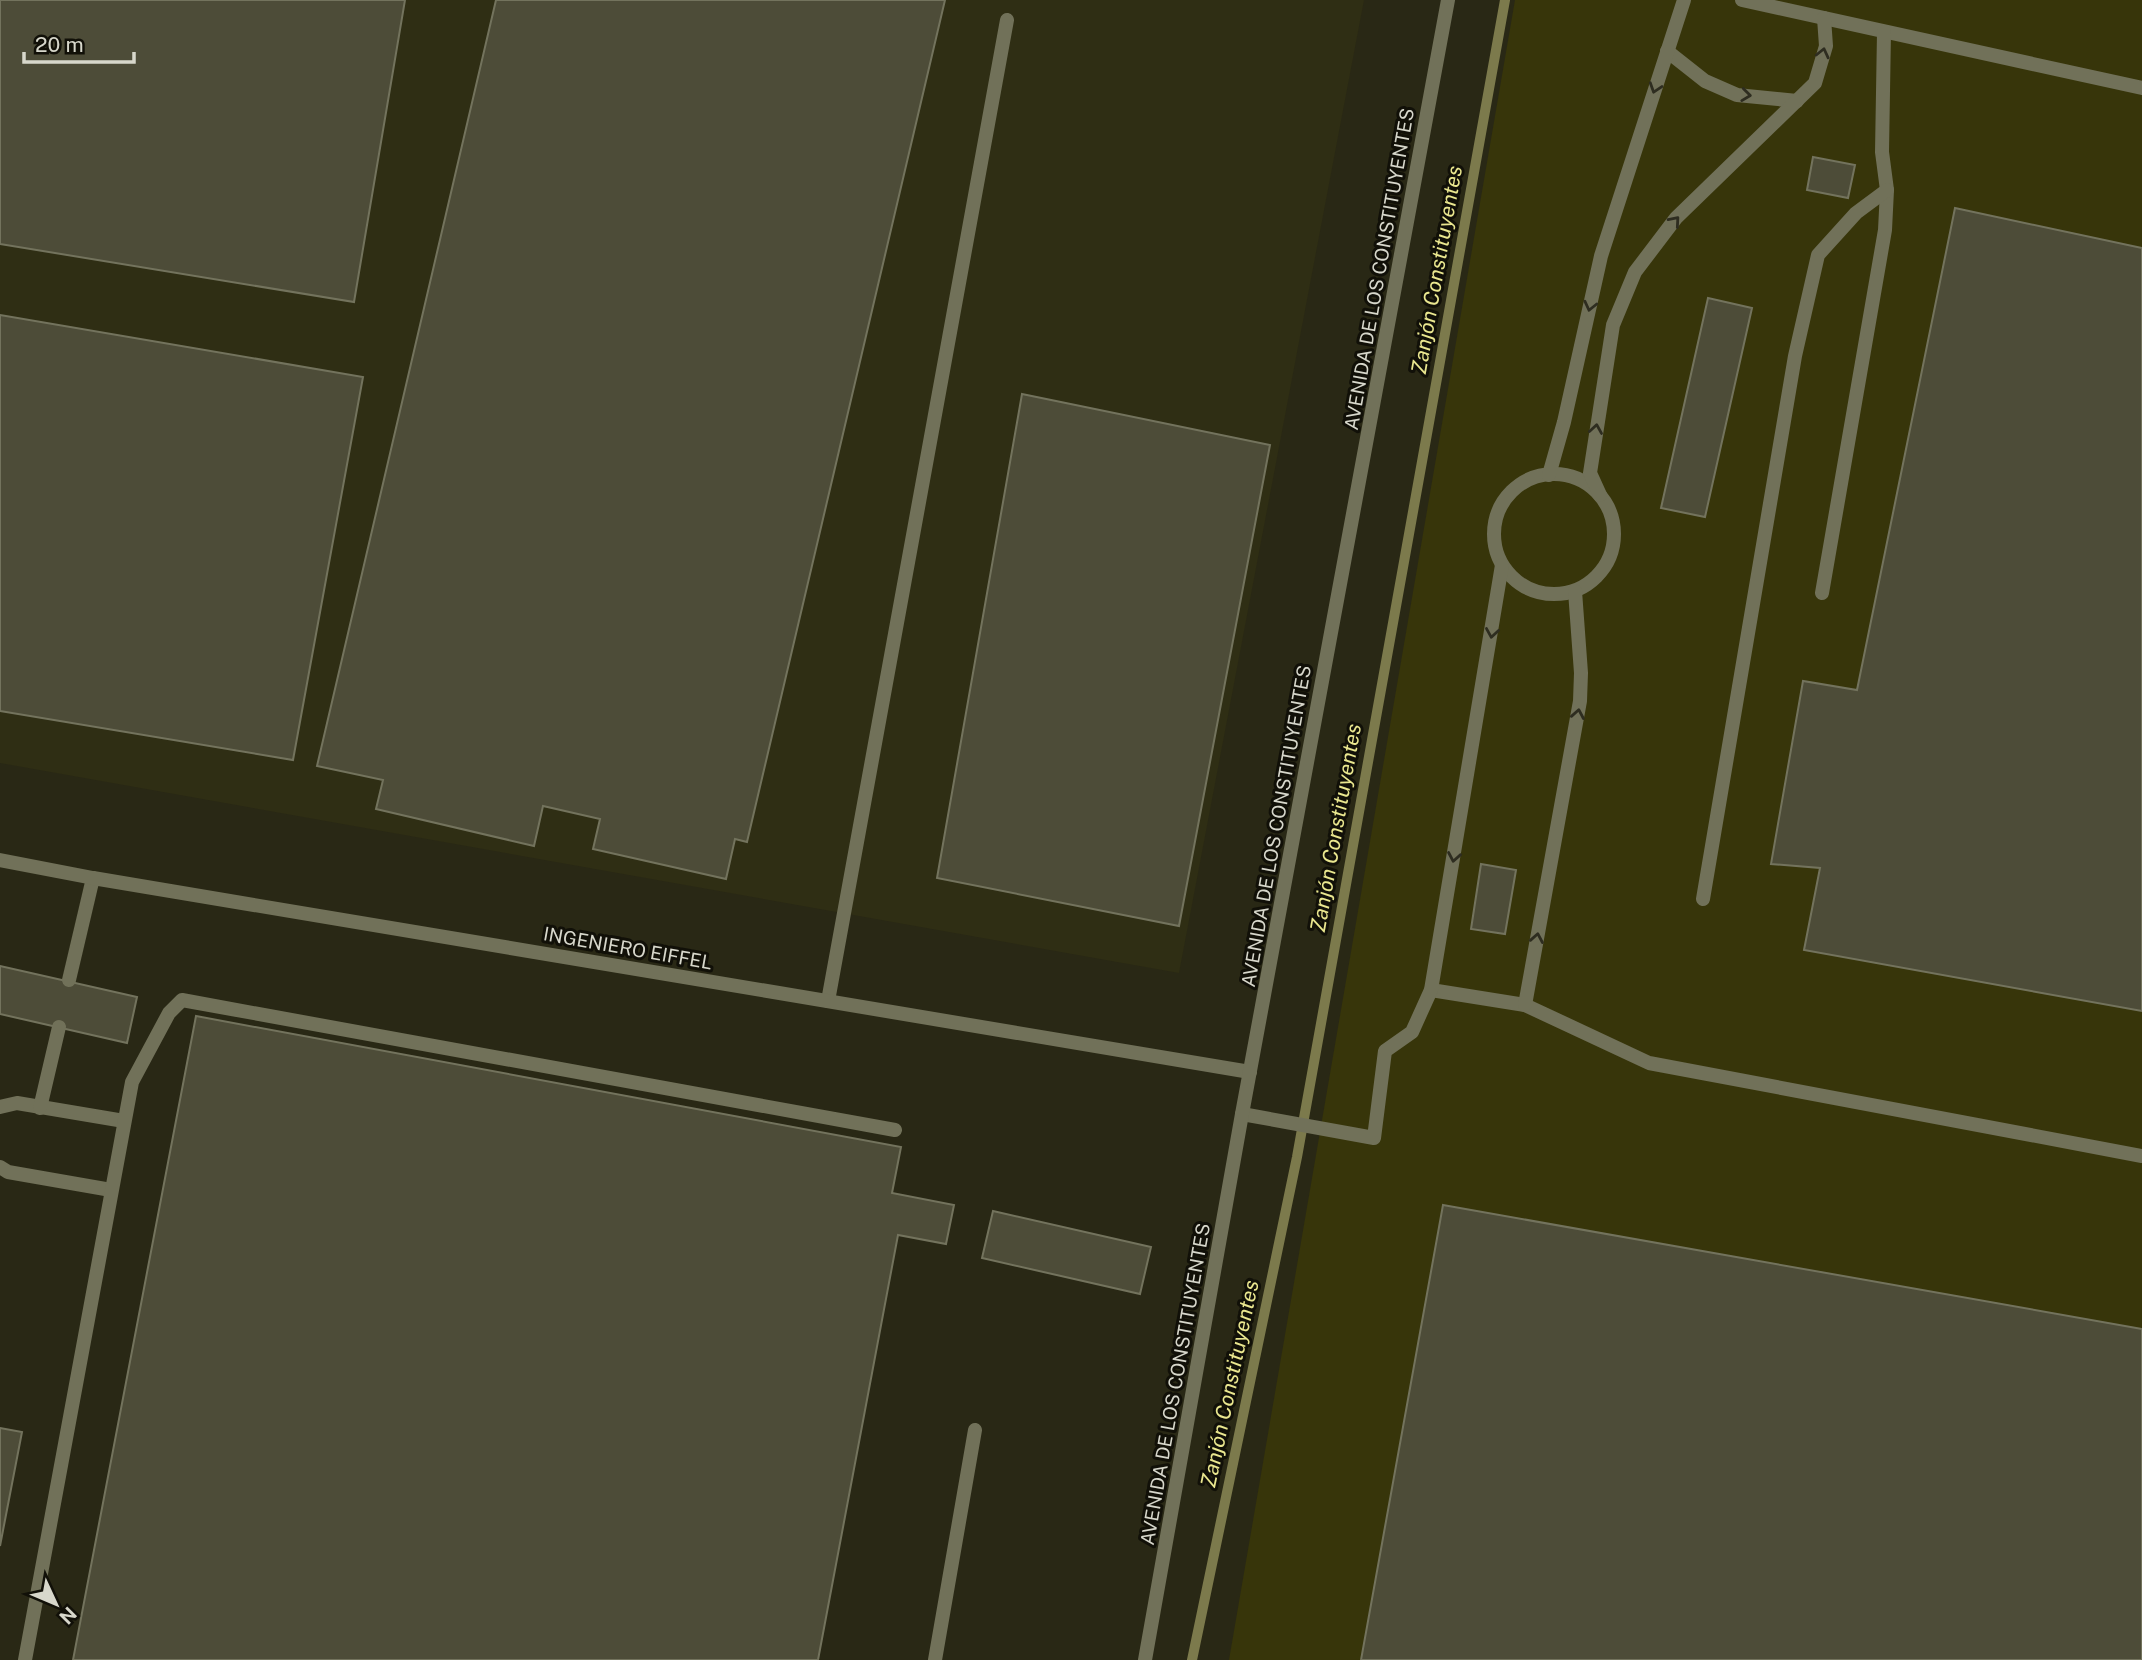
<svg xmlns="http://www.w3.org/2000/svg" width="2142" height="1660" font-family="'Public Sans',sans-serif">
<style>
.built{fill:#2f2e14}
.green{fill:#37350a}
.lines{fill:none;stroke-linecap:round;stroke-linejoin:round}
.stream{stroke:#7c7a4c;stroke-width:10}
.building{fill:#4d4c38;stroke:#73735d;stroke-width:2}
.lane{stroke:#717159;stroke-width:14}
.street{stroke:#717159;stroke-width:14}
.oneway{stroke:#2e2d20}
.labels{text-anchor:middle;stroke-width:6;stroke-linejoin:round;paint-order:stroke}
.street-label{font-size:19px;fill:#d7d7cb;stroke:#111008}
.water-label{font-size:21px;font-style:italic;fill:#eae78f;stroke:#111008}
</style>
<rect width="100%" height="100%" fill="#292815"/>
<polygon class="built" points="0,0 1364,0 1179,973 0,763"/>
<polygon class="green" points="1515,0 2142,0 2142,1660 1229,1660"/>
<g class="lines">
<polyline class="stream" points="1192,1660 1297,1157 1505,0"/>
</g>
<g class="building">
<polygon points="0,0 405,0 354,302 0,244"/>
<polygon points="496,0 945,0 747,842 735,839 726,879 593,849 600,819 543,806 534,846 376,809 383,780 317,766"/>
<polygon points="1813,157 1855,165 1848,198 1807,190"/>
<polygon points="1955,208 2142,248 2142,1011 1804,950 1820,868 1771,864 1803,681 1857,690"/>
<polygon points="1708,298 1752,308 1705,517 1661,508"/>
<polygon points="0,315 363,377 293,760 0,711"/>
<polygon points="1022,394 1270,445 1179,926 937,878"/>
<polygon points="1481,864 1516,870 1505,934 1471,929"/>
<polygon points="0,966 137,997 127,1043 0,1014"/>
<polygon points="196,1016 901,1147 892,1193 954,1205 946,1244 898,1235 818,1660 73,1660"/>
<polygon points="1443,1205 2142,1329 2142,1660 1361,1660"/>
<polygon points="993,1211 1151,1247 1140,1294 982,1258"/>
<polygon points="0,1428 22,1432 0,1546"/>
</g>
<g class="lines">
<g class="lane">
<polyline points="1742,0 2142,88"/>
<polyline points="1667,51 1705,81 1737,95 1797,101"/>
<circle cx="1554" cy="534" r="60"/>
<polyline points="1549,475 1564,422 1601,256 1684,0"/>
<polyline points="1600,495 1590,473 1613,325 1635,272 1676,218 1815,83 1826,46 1824,18"/>
<polyline points="1822,593 1885,230 1887,190 1882,152 1884,32"/>
<polyline points="1703,899 1795,356 1818,255 1856,213 1887,190"/>
<polyline points="69,980 93,878"/>
<polyline points="1431,990 1525,1005 1649,1063 2142,1156"/>
<polyline points="828,1001 1007,20"/>
<polyline points="1525,1005 1580,701 1581,673 1575,591"/>
<polyline points="0,1107 17,1103 124,1121"/>
<polyline points="40,1108 59,1027"/>
<polyline points="1242,1114 1374,1138 1385,1051 1412,1032 1431,990 1502,565"/>
<polyline points="0,1167 8,1172 111,1190"/>
<polyline points="25,1660 132,1082 169,1013 182,1000 895,1130"/>
<polyline points="935,1660 975,1430"/>
</g>
<g class="street">
<polyline points="0,860 93,878 1250,1072"/>
<polyline points="1145,1660 1242,1114 1448,0"/>
</g>
</g>
<defs><path id="oneway-chevron" d="M-2-3.5L2.5 0L-2 3.5" fill="none" stroke-width="1.6" stroke-linecap="round" stroke-linejoin="round" transform="scale(1.75)"/></defs>
<g class="oneway">
<use href="#oneway-chevron" transform="translate(1823 53) rotate(-77)"/>
<use href="#oneway-chevron" transform="translate(1655 88) rotate(108)"/>
<use href="#oneway-chevron" transform="translate(1746 95) rotate(7)"/>
<use href="#oneway-chevron" transform="translate(1675 221) rotate(-49)"/>
<use href="#oneway-chevron" transform="translate(1590 306) rotate(103)"/>
<use href="#oneway-chevron" transform="translate(1596 429) rotate(-81)"/>
<use href="#oneway-chevron" transform="translate(1492 633) rotate(99)"/>
<use href="#oneway-chevron" transform="translate(1578 714) rotate(-80)"/>
<use href="#oneway-chevron" transform="translate(1454 857) rotate(100)"/>
<use href="#oneway-chevron" transform="translate(1537 938) rotate(-80)"/>
</g>
<g class="labels">
<g class="street-label">
<text transform="translate(1379 269) rotate(-80)" y="7">AVENIDA DE LOS CONSTITUYENTES</text>
<text transform="translate(1276 826) rotate(-80)" y="7">AVENIDA DE LOS CONSTITUYENTES</text>
<text transform="translate(628 948) rotate(10)" y="7">INGENIERO EIFFEL</text>
<text transform="translate(1175 1384) rotate(-80)" y="7">AVENIDA DE LOS CONSTITUYENTES</text>
</g>
<g class="water-label">
<text transform="translate(1437 270) rotate(-80)" y="7">Zanjón Constituyentes</text>
<text transform="translate(1336 828) rotate(-80)" y="7">Zanjón Constituyentes</text>
<text transform="translate(1230 1384) rotate(-78)" y="7">Zanjón Constituyentes</text>
</g>
</g>
<g transform="translate(56 1604) rotate(134)" stroke="#111008" stroke-width="5" paint-order="stroke">
<path d="M0-5L12 26L0 18L-12 26Z" fill="#d7d7cb"/>
<text y="-10" font-size="19" font-weight="bold" text-anchor="middle" fill="#d7d7cb">N</text>
</g>
<path d="M24 52v10h110v-10" fill="none" stroke="#d7d7cb" stroke-width="3.5"/>
<text x="35" y="52" font-size="21" fill="#d7d7cb" stroke="#111008" stroke-width="5" paint-order="stroke">20 m</text>
</svg>
